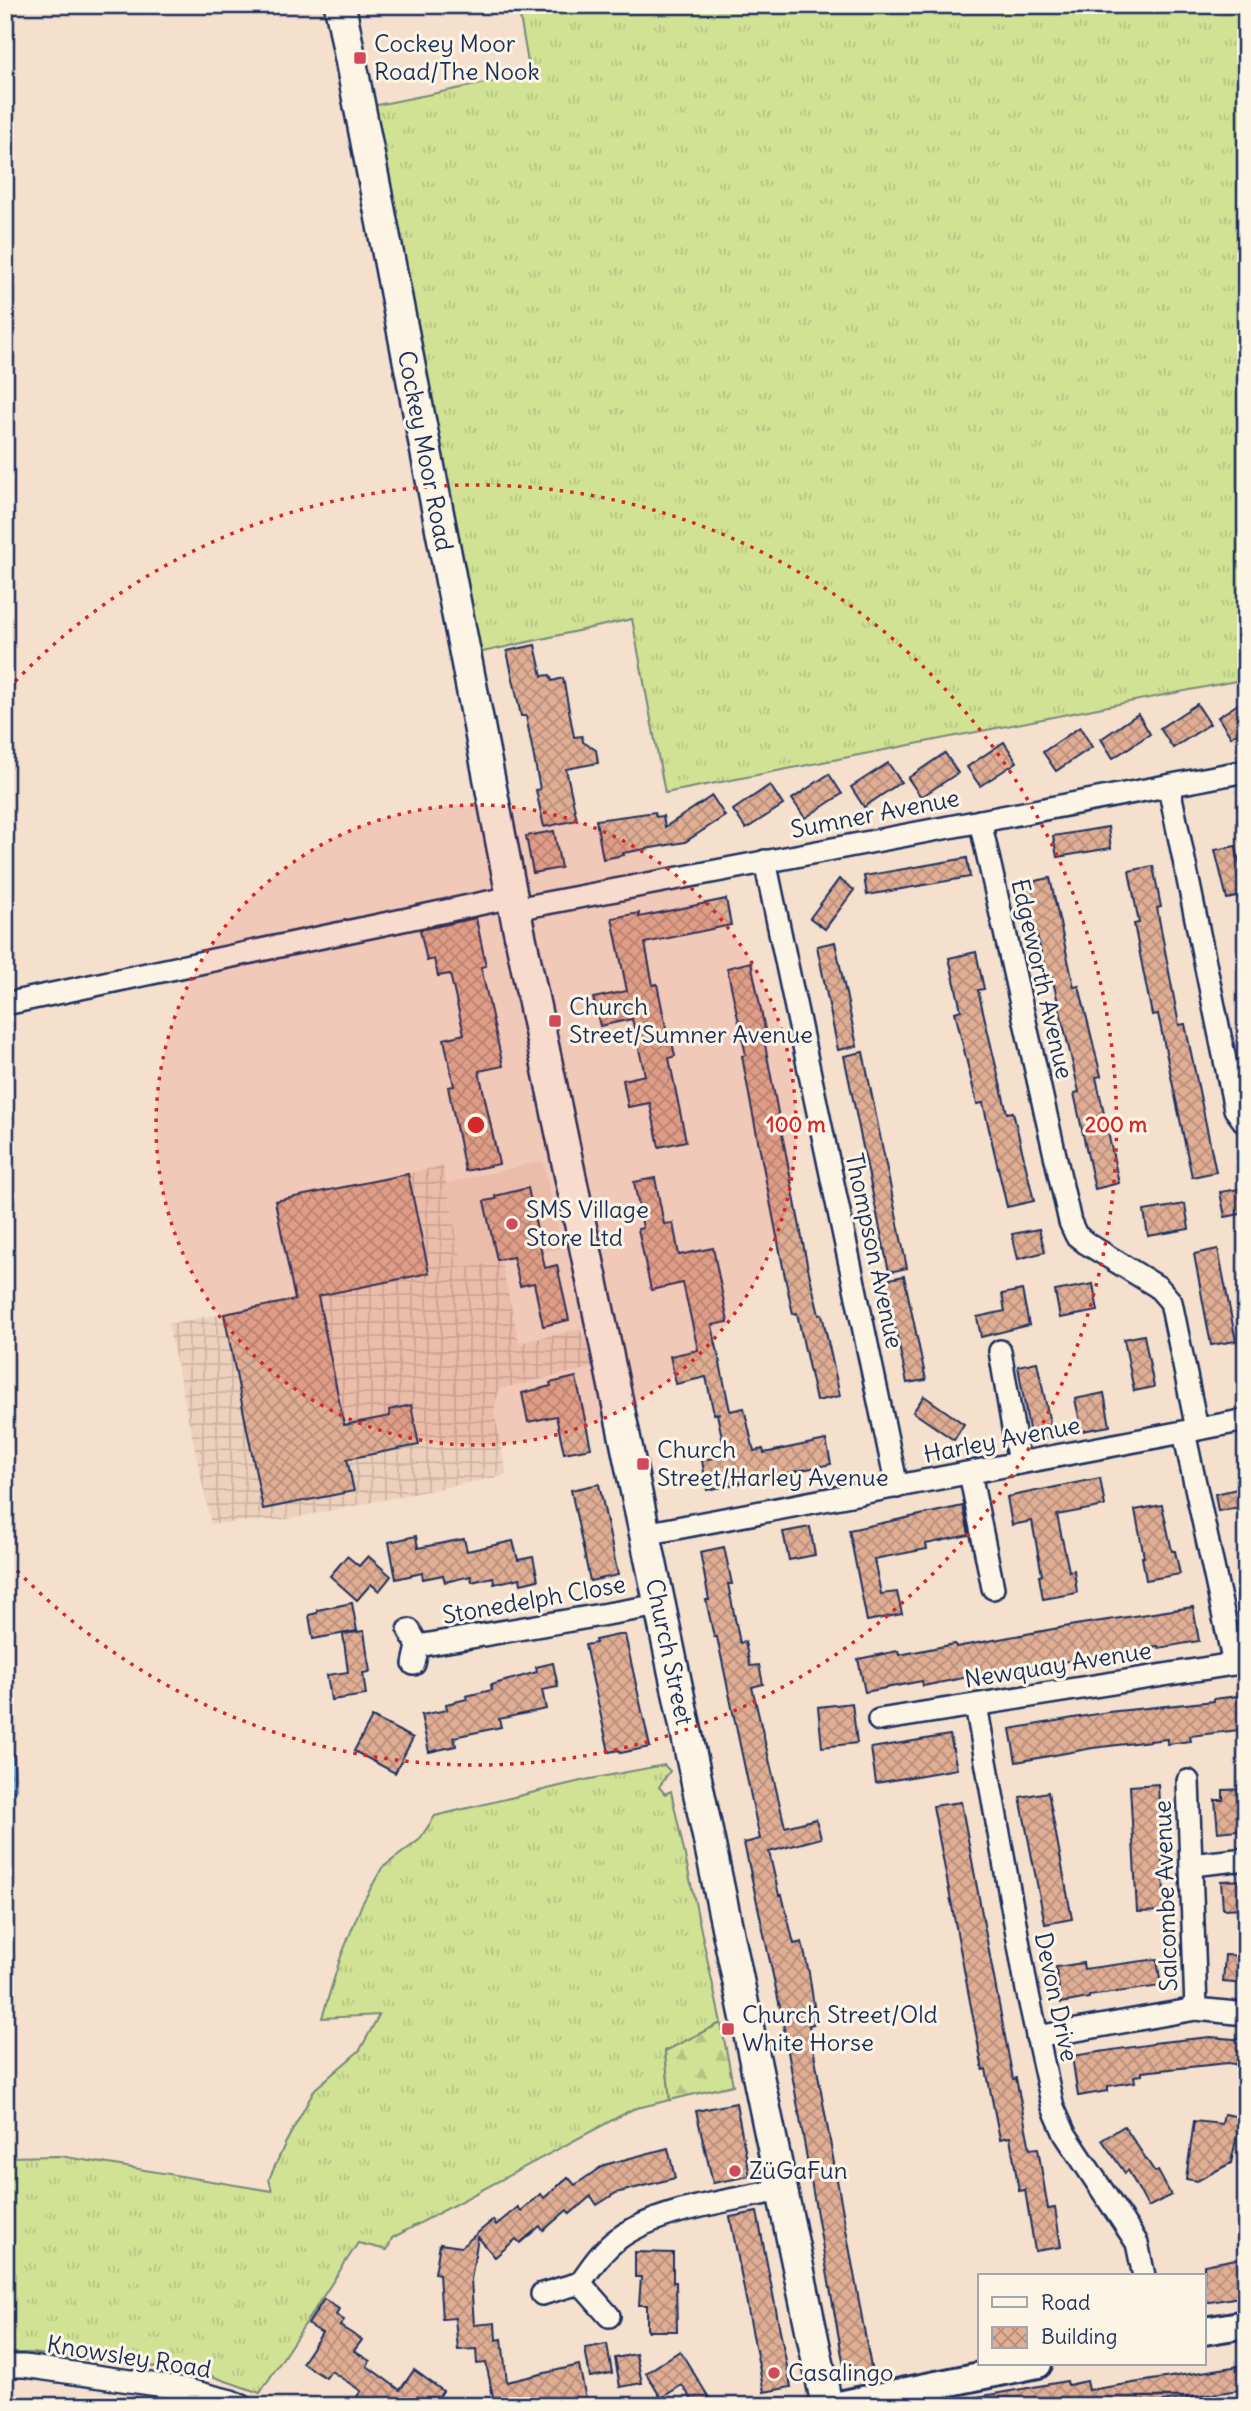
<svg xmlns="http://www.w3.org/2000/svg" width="1251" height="2411" font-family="Delius,sans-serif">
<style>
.built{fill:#eed1bc}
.industrial{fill:url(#industrial-grid)}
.grass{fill:url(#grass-tufts);stroke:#76887a;stroke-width:2}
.forest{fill:url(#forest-firs);stroke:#76887a;stroke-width:2}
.water{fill:url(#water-waves);stroke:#6087b3;stroke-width:2}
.building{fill:url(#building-cross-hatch);stroke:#1b2f5e;stroke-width:2}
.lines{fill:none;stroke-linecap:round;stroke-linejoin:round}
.minor-casing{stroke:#1b2f5e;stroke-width:26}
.tertiary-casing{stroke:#1b2f5e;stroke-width:32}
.secondary-casing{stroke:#1b2f5e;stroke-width:35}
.minor{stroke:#fcf5e5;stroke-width:21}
.tertiary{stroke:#fcf5e5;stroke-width:26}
.secondary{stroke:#fcf5e5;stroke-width:30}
.ring{fill:none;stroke:#d62828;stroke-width:3.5;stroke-dasharray:3.5 7}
.poi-dot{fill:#d1495b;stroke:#fcf5e5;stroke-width:2.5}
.labels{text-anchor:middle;stroke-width:6;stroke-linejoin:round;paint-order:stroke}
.poi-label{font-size:24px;fill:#1b2f5e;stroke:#fcf5e5;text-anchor:start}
.street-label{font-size:24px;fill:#1b2f5e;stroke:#fcf5e5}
.centre{fill:#d62828;stroke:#fcf5e5;stroke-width:3.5}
.ring-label{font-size:21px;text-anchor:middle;font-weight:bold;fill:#d62828;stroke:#fcf5e5;stroke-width:6;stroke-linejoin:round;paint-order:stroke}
</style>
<defs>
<pattern id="industrial-grid" width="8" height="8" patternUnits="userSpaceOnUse" patternTransform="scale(1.75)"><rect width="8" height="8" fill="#eed1bc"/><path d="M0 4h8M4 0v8" fill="none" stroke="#ccb4a4"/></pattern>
<pattern id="grass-tufts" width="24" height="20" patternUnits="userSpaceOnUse" patternTransform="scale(1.75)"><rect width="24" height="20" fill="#d2e295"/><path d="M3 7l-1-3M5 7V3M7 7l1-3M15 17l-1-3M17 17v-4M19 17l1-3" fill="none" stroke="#b4c283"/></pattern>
<pattern id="forest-firs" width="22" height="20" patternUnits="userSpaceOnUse" patternTransform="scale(1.75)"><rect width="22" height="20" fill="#d2e295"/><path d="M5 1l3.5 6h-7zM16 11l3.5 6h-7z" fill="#b4c283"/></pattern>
<pattern id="water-waves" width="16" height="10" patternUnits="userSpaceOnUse" patternTransform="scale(1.75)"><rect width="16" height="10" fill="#8ec1eb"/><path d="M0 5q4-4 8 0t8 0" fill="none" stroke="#739dc2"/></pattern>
<pattern id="building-cross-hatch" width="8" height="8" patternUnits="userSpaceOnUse" patternTransform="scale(1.75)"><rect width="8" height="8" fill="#e1ae94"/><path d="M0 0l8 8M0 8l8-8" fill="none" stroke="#b68e7c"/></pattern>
</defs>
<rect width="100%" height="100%" fill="#f4e0cd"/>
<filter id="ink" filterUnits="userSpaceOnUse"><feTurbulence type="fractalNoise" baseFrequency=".0143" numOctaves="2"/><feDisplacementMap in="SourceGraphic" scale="14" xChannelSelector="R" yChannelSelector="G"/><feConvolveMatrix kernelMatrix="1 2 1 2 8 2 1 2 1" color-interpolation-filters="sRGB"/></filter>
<g filter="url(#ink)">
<polygon class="built" points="543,1161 562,1248 463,1269 447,1183"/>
<polygon class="industrial" points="443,1166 463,1268 501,1261 519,1343 580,1329 595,1367 499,1389 494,1411 507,1475 288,1519 211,1524 168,1324 295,1300 275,1201"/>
<g class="grass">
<polygon points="518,5 1246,5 1246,679 665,793 632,619 478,653 372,106 530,74"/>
<polygon points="664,1765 670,1771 659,1787 665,1794 671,1791 721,2023 665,2051 670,2100 633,2109 392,2238 387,2250 358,2243 260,2393 200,2372 30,2353 5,2353 5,2157 60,2156 272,2191 269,2179 285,2144 315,2089 360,2050 379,2015 322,2018 340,1959 362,1904 382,1868 419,1840 435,1816 585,1780"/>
</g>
<polygon class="forest" points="721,2023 733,2085 670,2100 665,2051"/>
<polygon class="water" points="5,1733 14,1758 16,1789 5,1797"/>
<g class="building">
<polygon points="535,645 542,676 550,675 552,681 563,678 574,737 582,736 583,742 596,750 598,763 566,769 577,820 544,827 536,790 540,789 526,716 521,716 507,651"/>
<polygon points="1246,699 1246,727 1231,737 1218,717"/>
<polygon points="1197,704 1210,724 1173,748 1160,728"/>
<polygon points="1138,714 1150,734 1113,758 1101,739"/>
<polygon points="1080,727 1092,747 1056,771 1043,752"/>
<polygon points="1004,742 1017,762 980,786 967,767"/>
<polygon points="945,753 958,773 921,797 908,778"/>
<polygon points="888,763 901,782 864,807 851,787"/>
<polygon points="829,774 842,794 805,818 792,799"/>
<polygon points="770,785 783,805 746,829 733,810"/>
<polygon points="712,796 725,816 685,842 623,853 624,855 603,859 596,820 655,812 656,817 663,816 665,827"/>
<polygon points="1108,827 1111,848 1057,857 1053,836"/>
<polygon points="554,831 561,868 533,873 526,836"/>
<polygon points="1236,846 1246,895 1227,899 1215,850"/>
<polygon points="967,858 970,877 867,895 864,876"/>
<polygon points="1153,866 1161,907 1157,908 1179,1025 1185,1024 1216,1172 1192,1177 1158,1014 1152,1015 1134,924 1139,923 1129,871"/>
<polygon points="1050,878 1074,987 1079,986 1101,1076 1096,1077 1119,1183 1095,1189 1074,1093 1079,1092 1072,1061 1052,977 1047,978 1025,883"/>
<polygon points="839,879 854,890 825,929 810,918"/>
<polygon points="726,899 731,925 645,943 653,985 657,984 668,1037 671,1037 675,1056 669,1058 686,1141 659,1147 650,1103 628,1107 623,1080 645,1075 632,1019 600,1026 593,998 627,991 612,918 639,913 639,917"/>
<polygon points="476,918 486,966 481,967 503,1066 479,1071 499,1164 465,1171 448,1087 454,1086 444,1039 464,1034 450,974 438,976 434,959 427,961 420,930"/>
<polygon points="835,942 857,1046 838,1050 817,946"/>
<polygon points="976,952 984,989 978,990 1007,1113 1013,1112 1034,1201 1007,1207 983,1103 977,1104 955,1012 961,1010 949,958"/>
<polygon points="751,962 768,1044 765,1045 807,1264 819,1315 822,1314 840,1396 816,1401 797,1313 793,1314 785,1277 750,1100 742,1056 746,1055 727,968"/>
<polygon points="863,1052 907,1268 889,1272 844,1056"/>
<polygon points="408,1174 429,1273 318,1296 344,1425 390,1416 389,1410 411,1405 419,1445 347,1459 354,1491 263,1509 224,1314 295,1300 275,1201"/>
<polygon points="655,1178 664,1224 673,1223 679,1255 713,1248 728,1322 712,1325 730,1411 744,1408 754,1451 763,1449 764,1453 826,1440 831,1464 707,1490 702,1460 726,1456 717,1414 720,1413 714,1414 706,1377 676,1384 670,1356 698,1350 683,1283 651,1290 638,1229 643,1228 634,1182"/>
<polygon points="528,1188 545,1268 557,1265 569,1320 543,1326 534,1283 520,1286 513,1257 497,1260 484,1201 496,1199 495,1196"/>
<polygon points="1246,1188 1246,1213 1225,1217 1220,1192"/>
<polygon points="1185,1204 1189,1229 1148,1236 1144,1211"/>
<polygon points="1039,1229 1045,1252 1018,1259 1012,1234"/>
<polygon points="1218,1249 1236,1341 1211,1345 1194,1254"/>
<polygon points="904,1276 926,1380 907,1383 885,1280"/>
<polygon points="1093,1284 1098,1311 1060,1318 1055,1291"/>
<polygon points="1022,1290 1029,1325 981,1337 977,1317 1005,1311 1002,1294"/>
<polygon points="1144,1335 1154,1387 1134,1391 1124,1339"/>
<polygon points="1037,1362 1053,1437 1031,1441 1018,1366"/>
<polygon points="576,1377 591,1448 564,1453 556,1416 528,1422 522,1393 551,1386 550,1383"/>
<polygon points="1104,1393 1110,1426 1082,1431 1075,1399"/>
<polygon points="924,1396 964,1424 954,1440 913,1412"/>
<polygon points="1100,1478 1105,1506 1057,1515 1069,1571 1074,1570 1077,1593 1043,1599 1039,1576 1042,1575 1032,1521 1012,1525 1007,1497"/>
<polygon points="599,1484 618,1575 590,1581 571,1490"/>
<polygon points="1246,1487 1246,1506 1218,1511 1215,1494"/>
<polygon points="1162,1505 1172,1551 1175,1551 1180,1574 1146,1580 1142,1557 1144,1557 1135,1510"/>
<polygon points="963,1506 969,1535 926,1544 927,1549 874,1559 881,1594 897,1592 902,1614 867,1621 849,1530"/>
<polygon points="810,1527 815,1555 789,1560 783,1532"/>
<polygon points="416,1536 418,1548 464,1539 467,1551 513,1541 518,1560 533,1557 538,1580 521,1584 520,1578 494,1584 493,1577 472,1582 471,1576 445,1582 443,1575 423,1579 422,1573 396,1579 389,1542"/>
<polygon points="724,1547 732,1584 728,1584 740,1643 745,1642 750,1666 759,1665 763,1684 752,1687 785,1827 816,1819 821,1838 769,1852 779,1895 782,1895 794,1944 802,1942 809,1973 814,2006 811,2006 814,2024 809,2025 872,2373 846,2378 781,2012 744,1843 760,1839 717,1637 714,1637 706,1600 709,1600 700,1552"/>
<polygon points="347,1556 359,1566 368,1556 391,1576 379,1591 371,1584 357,1600 330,1576"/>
<polygon points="352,1603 357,1631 313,1639 309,1615 317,1613 317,1610"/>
<polygon points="1193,1607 1199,1641 1159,1648 1158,1646 1101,1657 1100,1655 983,1677 983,1674 923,1686 922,1681 865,1692 858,1659 898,1651 899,1655 955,1644 956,1647 1075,1625"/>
<polygon points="364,1631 370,1672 363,1673 366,1695 331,1700 327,1675 348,1672 343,1634"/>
<polygon points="618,1635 625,1635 650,1747 620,1753 619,1750 609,1752 585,1645 596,1643 595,1640"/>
<polygon points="553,1663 558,1687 542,1690 546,1709 499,1719 501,1727 454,1737 456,1746 429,1752 421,1715 447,1710 446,1704 467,1699 466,1696 492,1690 491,1685 537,1672 536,1667"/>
<polygon points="1246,1695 1246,1729 1190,1736 1191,1741 1167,1744 1167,1739 1093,1748 1016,1762 1010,1729 1108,1712 1214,1701 1214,1699"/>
<polygon points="852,1703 857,1743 822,1747 818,1707"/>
<polygon points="372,1717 413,1738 395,1773 354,1751"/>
<polygon points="950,1735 957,1769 876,1783 871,1748"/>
<polygon points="1158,1784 1165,1911 1137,1912 1130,1786"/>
<polygon points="1246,1789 1246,1829 1218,1832 1215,1800 1223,1800 1223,1790"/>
<polygon points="1048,1792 1072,1919 1045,1924 1020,1797"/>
<polygon points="961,1802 1013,2079 1016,2078 1030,2149 1038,2148 1048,2209 1055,2208 1061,2247 1035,2251 1025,2190 1019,2191 1010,2137 1000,2139 986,2069 983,2070 933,1806"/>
<polygon points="1246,1880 1246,1908 1223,1909 1221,1881"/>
<polygon points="1225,1955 1246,1956 1246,1984 1223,1982"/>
<polygon points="1157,1959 1161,1986 1089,1996 1089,1998 1061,2003 1056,1967 1083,1963 1084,1969"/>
<polygon points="1210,2037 1246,2040 1246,2066 1228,2063 1142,2072 1142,2075 1134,2076 1135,2082 1108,2086 1108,2091 1078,2096 1072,2056 1153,2044 1153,2043"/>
<polygon points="736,2103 750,2176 713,2183 696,2111"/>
<polygon points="1224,2114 1241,2117 1231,2163 1197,2181 1186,2179 1194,2121 1222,2124"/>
<polygon points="1124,2126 1155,2172 1158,2171 1171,2195 1148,2207 1128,2170 1125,2173 1102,2140"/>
<polygon points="668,2148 675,2178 616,2193 597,2205 591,2196 570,2214 567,2210 543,2231 540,2226 520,2243 516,2239 495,2257 478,2237 471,2280 474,2325 495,2323 496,2340 502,2339 507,2382 579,2365 586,2398 543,2406 495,2406 486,2363 477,2364 476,2349 458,2350 455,2318 442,2319 439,2274 435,2273 440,2244 461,2247 493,2220 496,2225 518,2207 521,2211 541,2194 544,2198 568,2177 575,2185 604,2165"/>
<polygon points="757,2212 791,2387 764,2392 730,2217"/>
<polygon points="635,2252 673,2253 673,2282 676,2282 677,2331 647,2331 647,2305 639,2305 641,2277 635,2277"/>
<polygon points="1242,2258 1244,2267 1246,2266 1246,2296 1204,2303 1204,2265"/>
<polygon points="324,2299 339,2309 336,2315 344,2320 340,2326 362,2340 354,2351 370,2361 367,2366 400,2390 414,2370 443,2391 433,2406 350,2406 361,2391 331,2371 326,2378 302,2363 322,2333 308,2324"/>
<polygon points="607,2344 612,2373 590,2377 585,2348"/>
<polygon points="680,2351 713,2404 709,2406 696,2406 682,2385 661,2398 646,2373"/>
<polygon points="636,2354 642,2383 620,2387 615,2358"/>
<polygon points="1246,2365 1246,2389 1200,2396 1138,2406 978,2406 977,2397 1067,2381 1068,2385 1087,2381 1089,2390"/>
</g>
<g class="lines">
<defs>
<g id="minor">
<polyline points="1169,787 1235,1109 1246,1124"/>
<polyline points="980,821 1070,1222 1076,1235 1086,1243 1158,1287 1171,1302 1197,1429"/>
<polyline points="765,861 897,1487"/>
<polyline points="515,909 1246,771"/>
<polyline points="5,1004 512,897"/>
<polyline points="1000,1351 1019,1463"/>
<polyline points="1184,1432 1234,1664"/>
<polyline points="970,1473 993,1588"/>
<polyline points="645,1534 1246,1420"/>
<polyline points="409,1630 418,1646 414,1664"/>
<polyline points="418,1646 660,1605"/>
<polyline points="976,1705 1027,1990 1053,2107 1065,2134 1137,2243 1144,2276"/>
<polyline points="879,1720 1246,1662"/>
<polyline points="1188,1781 1196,2009"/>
<polyline points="1191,1865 1246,1859"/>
<polyline points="1037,2037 1196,2009 1246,2014"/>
<path d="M580 2283C591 2267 603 2249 619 2238 659 2209 734 2200 782 2190"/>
<polyline points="542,2294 580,2283 609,2316"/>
<polyline points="5,2366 24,2366 179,2388 231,2401 242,2406"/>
</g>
<g id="tertiary">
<polyline points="1204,2331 1246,2324"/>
<polyline points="834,2406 1038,2364"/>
</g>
<polyline id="secondary" points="340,5 512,897 827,2406"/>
</defs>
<use href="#minor" class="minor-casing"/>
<use href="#tertiary" class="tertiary-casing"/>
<use href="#secondary" class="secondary-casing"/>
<use href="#minor" class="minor"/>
<use href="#tertiary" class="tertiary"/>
<use href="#secondary" class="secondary"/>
</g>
</g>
<circle cx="476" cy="1125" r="320" fill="#d62828" fill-opacity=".12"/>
<g class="ring">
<circle cx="476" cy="1125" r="320"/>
<path d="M8 689A640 640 0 1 1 8 1561"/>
</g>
<g class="poi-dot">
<rect x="353" y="51" width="14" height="14" rx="3.5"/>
<rect x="548" y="1014" width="14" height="14" rx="3.5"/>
<circle cx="512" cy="1224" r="7"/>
<rect x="636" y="1457" width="14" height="14" rx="3.5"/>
<rect x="721" y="2022" width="14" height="14" rx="3.5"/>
<circle cx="735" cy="2171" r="7"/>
<circle cx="774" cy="2373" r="7"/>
</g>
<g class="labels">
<g class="poi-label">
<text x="374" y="52">Cockey Moor<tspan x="374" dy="28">Road/The Nook</tspan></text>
<text x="569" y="1015">Church<tspan x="569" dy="28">Street/Sumner Avenue</tspan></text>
<text x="526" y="1218">SMS Village<tspan x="526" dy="28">Store Ltd</tspan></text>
<text x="657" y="1458">Church<tspan x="657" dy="28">Street/Harley Avenue</tspan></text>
<text x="742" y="2023">Church Street/Old<tspan x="742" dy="28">White Horse</tspan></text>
<text x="749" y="2179">ZüGaFun</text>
<text x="788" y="2381">Casalingo</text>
</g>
<g class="street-label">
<text transform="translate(425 451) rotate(79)" y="8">Cockey Moor Road</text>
<text transform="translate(875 814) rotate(-11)" y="8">Sumner Avenue</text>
<text transform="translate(1042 979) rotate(77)" y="8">Edgeworth Avenue</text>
<text transform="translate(874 1251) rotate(78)" y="8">Thompson Avenue</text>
<text transform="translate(1002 1440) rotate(-11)" y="8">Harley Avenue</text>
<text transform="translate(534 1600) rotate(-10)" y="8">Stonedelph Close</text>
<text transform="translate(669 1652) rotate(78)" y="8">Church Street</text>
<text transform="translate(1058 1665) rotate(-9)" y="8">Newquay Avenue</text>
<text transform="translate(1166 1896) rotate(-92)" y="8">Salcombe Avenue</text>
<text transform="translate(1056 1997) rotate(78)" y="8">Devon Drive</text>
<text transform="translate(129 2357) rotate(9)" y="8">Knowsley Road</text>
</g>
</g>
<circle cx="476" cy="1125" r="10" class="centre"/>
<g class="ring-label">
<text x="796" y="1132">100 m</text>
<text x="1116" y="1132">200 m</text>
</g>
<rect width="1251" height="2411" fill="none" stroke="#fcf5e5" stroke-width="28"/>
<rect x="14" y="14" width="1223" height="2383" fill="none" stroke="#1b2f5e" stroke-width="2.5" filter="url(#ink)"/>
<rect x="978" y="2274" width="228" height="91" fill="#fcf5e5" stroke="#a2a6af" stroke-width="2"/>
<rect x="992" y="2297" width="35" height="10" fill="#fcf5e5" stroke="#a2a6af" stroke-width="2"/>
<text x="1041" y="2310" font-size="21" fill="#1b2f5e">Road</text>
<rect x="992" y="2327" width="35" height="21" fill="url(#building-cross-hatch)" stroke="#a2a6af" stroke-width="2"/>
<text x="1041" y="2344" font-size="21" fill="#1b2f5e">Building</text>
</svg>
